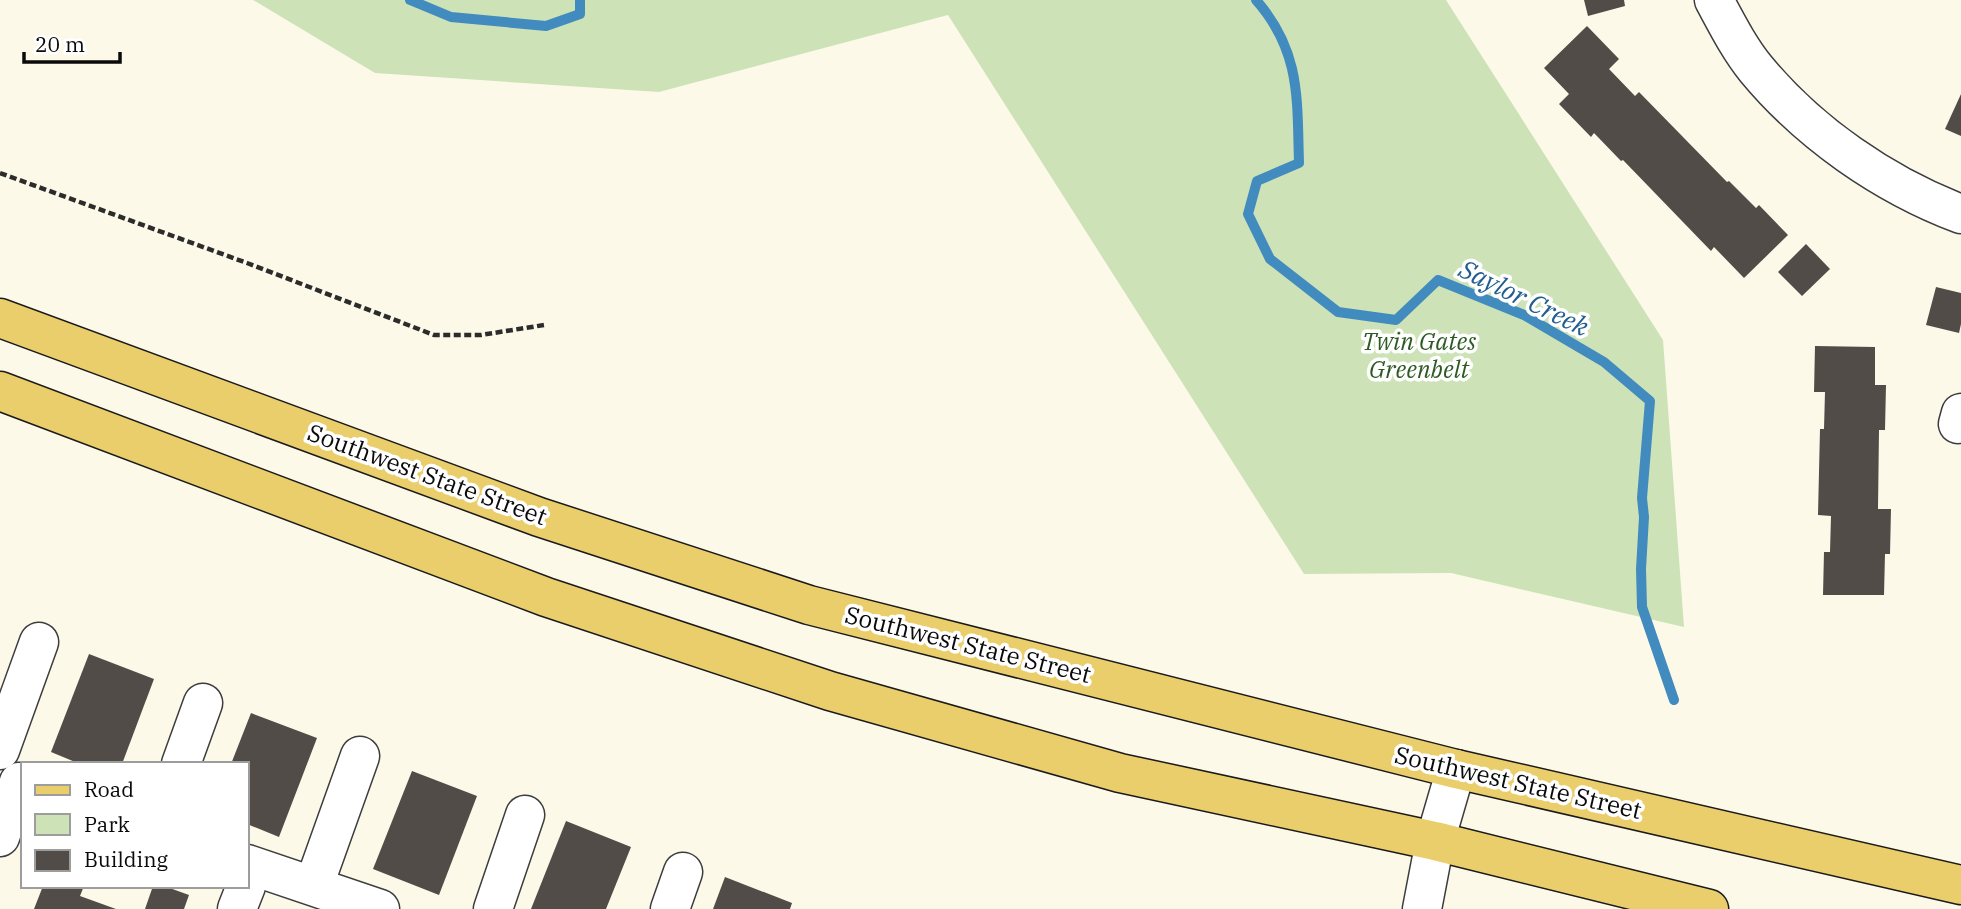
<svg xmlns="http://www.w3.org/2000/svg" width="1961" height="909" font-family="'IBM Plex Serif',serif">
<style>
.green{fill:#cde3b7}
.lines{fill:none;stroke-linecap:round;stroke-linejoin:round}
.stream{stroke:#428bbf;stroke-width:10}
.building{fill:#524c48}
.minor-casing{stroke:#3d3d3d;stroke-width:41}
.major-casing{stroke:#1b1b1b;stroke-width:41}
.path{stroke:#2c2c2c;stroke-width:4.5;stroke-dasharray:7 3.5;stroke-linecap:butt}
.minor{stroke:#fff;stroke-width:38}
.major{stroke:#ebce6c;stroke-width:38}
.labels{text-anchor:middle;stroke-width:7;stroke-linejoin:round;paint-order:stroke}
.park-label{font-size:24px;font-style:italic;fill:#2d5a22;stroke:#fff}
.street-label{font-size:24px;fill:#0a0a0a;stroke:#fff}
.water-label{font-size:26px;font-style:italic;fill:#215d8e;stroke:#fff}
</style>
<rect width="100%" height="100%" fill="#fdf9e9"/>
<polygon class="green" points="253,0 1446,0 1663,340 1684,627 1451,573 1304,574 948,15 659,92 375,73"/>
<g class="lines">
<g class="stream">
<polyline points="410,0 451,17 546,26 580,14 580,0"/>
<path d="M1256 0C1301 51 1297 99 1299 163L1257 181 1248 214 1270 259 1338 312 1396 320 1438 280 1524 315 1604 362 1650 401 1642 498 1644 517 1641 569 1642 607 1674 700"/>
</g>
</g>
<g class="building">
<polygon points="1584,0 1624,0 1625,6 1588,16"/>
<polygon points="1587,26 1619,59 1609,69 1635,96 1639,92 1727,182 1729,181 1756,208 1759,205 1788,235 1744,278 1714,247 1711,251 1623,160 1621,161 1594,133 1591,137 1559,104 1569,94 1544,68"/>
<polygon points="1961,94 1961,136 1945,129"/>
<polygon points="1806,244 1830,269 1802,296 1778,272"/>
<polygon points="1936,287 1961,293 1961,324 1959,333 1926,325"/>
<polygon points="1815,346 1875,347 1875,385 1886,385 1885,430 1879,430 1878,509 1891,509 1890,554 1885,554 1884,595 1823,595 1824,552 1830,552 1831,516 1818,515 1820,429 1824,429 1825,392 1814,392"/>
<polygon points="89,654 154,679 122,764 80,764 51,752"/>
<polygon points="251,713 317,738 279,837 247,824 247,764 231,764"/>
<polygon points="412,771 477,796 439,895 373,869"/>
<polygon points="566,821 631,847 606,909 531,909"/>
<polygon points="725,877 792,903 790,909 713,909"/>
<polygon points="43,886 84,886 80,896 116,909 34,909"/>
<polygon points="153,886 164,886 189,895 184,909 145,909"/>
</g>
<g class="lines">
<defs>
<g id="minor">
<path d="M1714 0C1727 24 1739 48 1756 69 1809 133 1884 185 1961 214"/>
<polyline points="1958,424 1961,413"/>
<polyline points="0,750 39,642"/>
<polyline points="181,764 203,703"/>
<polyline points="0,837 19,782"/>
<polyline points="247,864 380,909"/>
<polyline points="314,885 360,756"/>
<polyline points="237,909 246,886"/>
<polyline points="493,909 525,815"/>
<polyline points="670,909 683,872"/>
<polyline points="1422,909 1435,841 1456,769"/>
</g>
<g id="major">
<polyline points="0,318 539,517 809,605 1456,769 1961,885"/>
<polyline points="0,391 546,597 830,691 1120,773 1435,841 1709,909"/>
</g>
</defs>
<use href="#minor" class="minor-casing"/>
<use href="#major" class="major-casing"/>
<polyline class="path" points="0,173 247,263 434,335 481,335 544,325"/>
<use href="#minor" class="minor"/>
<use href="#major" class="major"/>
</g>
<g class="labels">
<g class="park-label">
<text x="1419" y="350">Twin Gates<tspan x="1419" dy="28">Greenbelt</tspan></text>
</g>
<g class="street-label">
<text transform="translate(427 475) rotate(20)" y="8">Southwest State Street</text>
<text transform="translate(968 645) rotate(14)" y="8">Southwest State Street</text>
<text transform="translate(1518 783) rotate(13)" y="8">Southwest State Street</text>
</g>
<g class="water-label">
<text transform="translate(1524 298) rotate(26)" y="9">Saylor Creek</text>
</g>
</g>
<rect x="21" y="762" width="228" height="126" fill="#ffffff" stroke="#9d9d9d" stroke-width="2"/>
<rect x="35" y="785" width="35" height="10" fill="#ebce6c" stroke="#9d9d9d" stroke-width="2"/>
<text x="84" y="797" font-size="21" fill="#0a0a0a">Road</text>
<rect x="35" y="814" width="35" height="21" fill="#cde3b7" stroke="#9d9d9d" stroke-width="2"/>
<text x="84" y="832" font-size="21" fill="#0a0a0a">Park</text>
<rect x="35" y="850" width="35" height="21" fill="#524c48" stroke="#9d9d9d" stroke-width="2"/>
<text x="84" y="867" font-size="21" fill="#0a0a0a">Building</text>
<path d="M24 52v10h96v-10" fill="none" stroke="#0a0a0a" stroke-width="3.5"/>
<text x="35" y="52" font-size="21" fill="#0a0a0a" stroke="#ffffff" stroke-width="5" paint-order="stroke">20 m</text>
</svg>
